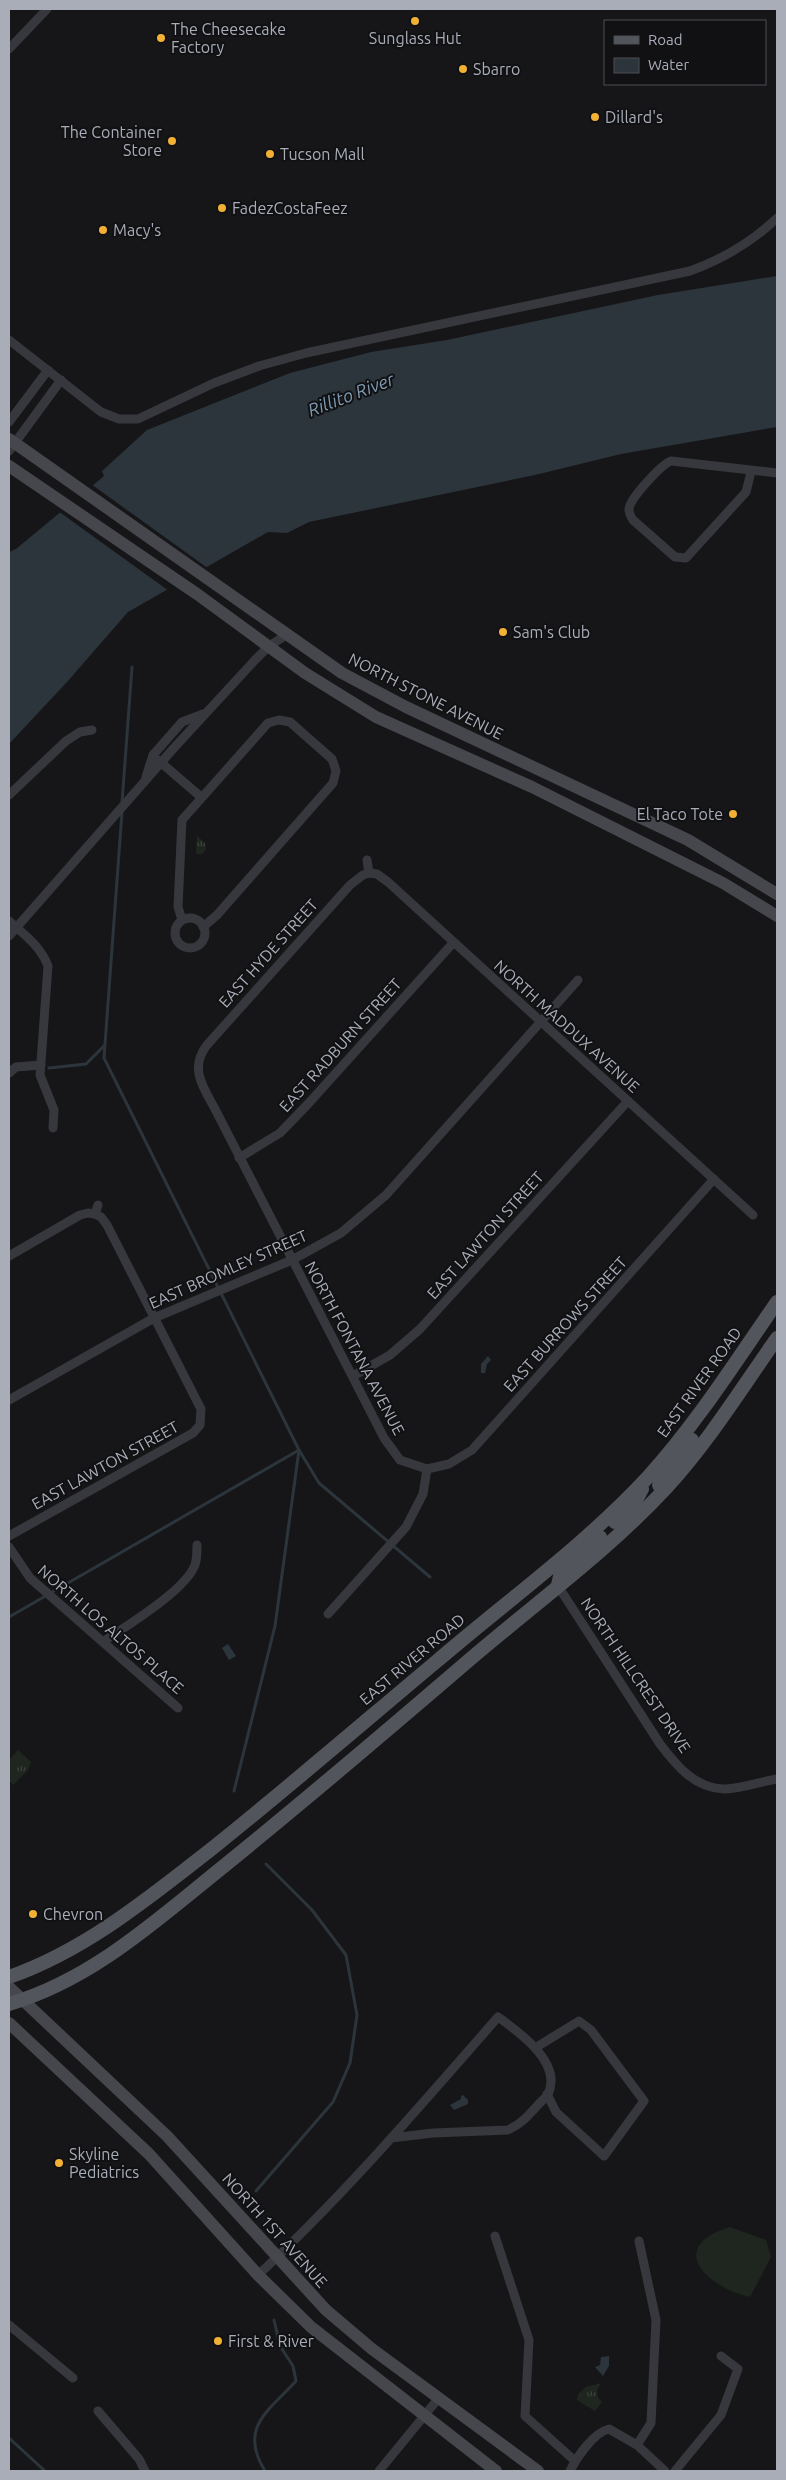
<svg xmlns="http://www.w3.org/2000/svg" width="786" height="2480" font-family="Ubuntu,sans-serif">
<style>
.grass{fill:url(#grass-tufts)}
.garden{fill:#1e261f}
.water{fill:#2c353c}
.pier{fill:#161618}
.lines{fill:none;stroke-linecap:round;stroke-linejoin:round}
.stream{stroke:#2c353c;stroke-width:3}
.street{stroke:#37383d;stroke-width:9}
.secondary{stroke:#45474d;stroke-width:12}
.primary{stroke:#53555c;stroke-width:14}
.poi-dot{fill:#f2b134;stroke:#111113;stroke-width:2}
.labels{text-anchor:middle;stroke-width:4;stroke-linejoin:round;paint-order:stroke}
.poi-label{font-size:16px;fill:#a8adb8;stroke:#111113;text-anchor:start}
.street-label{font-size:16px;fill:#a8adb8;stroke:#111113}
.water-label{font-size:18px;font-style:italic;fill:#7f9bb3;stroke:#111113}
</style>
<defs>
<pattern id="grass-tufts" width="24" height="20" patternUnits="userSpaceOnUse" patternTransform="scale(1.25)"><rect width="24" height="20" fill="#1e261f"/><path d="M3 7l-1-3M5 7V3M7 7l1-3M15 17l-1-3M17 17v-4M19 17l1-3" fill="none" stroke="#3c433d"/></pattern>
</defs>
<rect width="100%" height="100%" fill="#161618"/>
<g class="grass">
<polygon points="197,836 205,843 206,849 202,854 196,854"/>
<polygon points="18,1750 31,1762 28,1770 13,1785 9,1780 9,1760"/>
<polygon points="601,2383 597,2390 598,2398 602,2402 595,2411 577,2400 578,2394 586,2387"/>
</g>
<path class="garden" d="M730 2227 766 2240 771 2257 750 2297C706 2287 665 2247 730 2227Z"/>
<g class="water">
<polygon points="777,276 777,427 621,454 535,475 309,522 287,533 268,532 128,612 67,682 9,744 9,552 16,549 104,476 102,471 147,430 290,373 371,352 447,340 658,295"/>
<polygon points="488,1356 491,1360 487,1364 485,1373 481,1373 481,1364"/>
<polygon points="228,1644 236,1656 229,1660 222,1648"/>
<polygon points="463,2095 468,2100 468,2104 454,2110 450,2105 461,2099 461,2096"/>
<polygon points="609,2356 609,2366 603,2376 595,2367 600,2365 601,2357"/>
</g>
<polygon class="pier" points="91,484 209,569 169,591 58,511"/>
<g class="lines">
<g class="stream">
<polyline points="122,803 132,667"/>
<polyline points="122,812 104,1058 299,1450 275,1626 234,1791"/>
<polyline points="49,1068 86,1064 105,1045"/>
<polyline points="9,1617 299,1450 319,1483 430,1577"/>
<polyline points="256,2191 333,2102 350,2063 357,2015 346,1955 312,1910 266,1864"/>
<polyline points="9,2438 45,2471"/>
<path d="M265 2471C238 2427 269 2411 296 2381L293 2366 280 2346 274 2320"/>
</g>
<g class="street">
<polyline points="9,49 47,9"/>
<path d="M9 340 101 412 119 419H138L214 383 259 366 306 353 690 271C723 259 751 243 777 218"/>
<polyline points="9,422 48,370"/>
<polyline points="9,451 61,380"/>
<path d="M751 472 746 492 686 558 675 557 633 520C631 517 629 513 629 509 630 498 662 464 671 461L777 473"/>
<polyline points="158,760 201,797"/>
<polyline points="146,777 153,755 182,722 203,714"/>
<polyline points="9,795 66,741 80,732 92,730"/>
<polyline points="367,860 369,873 377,874 388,882 753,1215"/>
<path d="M369 873 363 875 350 885 207 1045C189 1068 203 1087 215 1109L384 1438 400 1460 427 1469"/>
<circle cx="190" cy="933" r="15"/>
<polyline points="182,920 178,907 182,820 268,723 279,720 290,722 332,759 336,771 333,783 217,915 203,927"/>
<path d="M9 921C24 934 41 947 48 966L40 1075 54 1110 53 1128"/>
<polyline points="9,936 173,749 255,660 268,647 286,635"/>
<polyline points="9,1073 16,1067 41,1065"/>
<polyline points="239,1158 280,1133 308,1104 453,943"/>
<polyline points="9,1256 80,1215 88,1213 95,1214 98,1205"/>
<polyline points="353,1376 390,1355 420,1329 628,1101"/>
<polyline points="9,1400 154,1318 292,1260 341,1233 386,1195 578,980"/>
<polyline points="427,1469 449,1464 472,1450 714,1179"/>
<polyline points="9,1536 193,1433 200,1425 201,1409 107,1225 101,1217 95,1214"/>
<polyline points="9,1547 30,1578 178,1708"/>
<path d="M558 1586 660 1744C676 1765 694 1788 724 1789 738 1790 762 1781 777 1779"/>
<polyline points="328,1614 406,1527 423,1494 427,1469"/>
<path d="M103 1642C126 1626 185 1591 195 1565 197 1559 197 1551 197 1545"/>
<polyline points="535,2048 579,2021 591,2030 644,2101 604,2156 556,2112 547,2094"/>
<polyline points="495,2236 529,2340 525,2416 575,2461"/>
<path d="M258 2275C344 2195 421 2105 498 2017 519 2032 563 2063 548 2094 546 2098 540 2102 537 2106 528 2116 521 2124 508 2130L433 2133 391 2138"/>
<polyline points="9,2325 73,2378"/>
<polyline points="98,2411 139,2459 145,2471"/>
<polyline points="637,2445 651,2423 656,2320 639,2241"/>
<polyline points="379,2471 438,2399"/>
<path d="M570 2471C577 2457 593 2433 609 2429L637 2445 665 2471"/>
<polyline points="675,2471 721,2415 738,2369 721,2356"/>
</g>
<g class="secondary">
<polyline points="9,439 342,673 406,707 688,840 777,894"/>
<polyline points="9,466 197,594 305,673 376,717 532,787 723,883 777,916"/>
<polyline points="9,1987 167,2136 326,2310 372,2349 538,2471"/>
<polyline points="9,2023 149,2154 258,2275 311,2327 496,2471"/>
</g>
<g class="primary">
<polyline points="659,1485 692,1440"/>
<polyline points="615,1522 633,1506 642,1489"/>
<polyline points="558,1585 561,1572 600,1537"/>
<path d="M9 1977C86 1950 150 1897 214 1847 290 1786 363 1723 437 1661 508 1600 585 1545 648 1477 697 1423 736 1361 777 1302"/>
<path d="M9 2004C92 1980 158 1919 224 1866 304 1801 383 1734 461 1667 530 1607 605 1554 667 1487 709 1441 741 1389 777 1338"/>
</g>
</g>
<g class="poi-dot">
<circle cx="415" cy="21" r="5"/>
<circle cx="161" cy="38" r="5"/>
<circle cx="463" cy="69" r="5"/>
<circle cx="595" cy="117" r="5"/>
<circle cx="172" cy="141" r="5"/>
<circle cx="270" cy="154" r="5"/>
<circle cx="222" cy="208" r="5"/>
<circle cx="103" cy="230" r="5"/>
<circle cx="503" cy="632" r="5"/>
<circle cx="733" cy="814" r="5"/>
<circle cx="33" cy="1914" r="5"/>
<circle cx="59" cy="2163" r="5"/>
<circle cx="218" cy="2341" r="5"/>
</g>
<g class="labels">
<g class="poi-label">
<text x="171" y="35">The Cheesecake<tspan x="171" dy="18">Factory</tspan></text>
<text x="415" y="44" text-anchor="middle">Sunglass Hut</text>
<text x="473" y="75">Sbarro</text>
<text x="605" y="123">Dillard's</text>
<text x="162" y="138" text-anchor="end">The Container<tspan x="162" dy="18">Store</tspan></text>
<text x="280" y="160">Tucson Mall</text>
<text x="232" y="214">FadezCostaFeez</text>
<text x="113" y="236">Macy's</text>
<text x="513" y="638">Sam's Club</text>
<text x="723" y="820" text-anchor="end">El Taco Tote</text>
<text x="43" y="1920">Chevron</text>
<text x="69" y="2160">Skyline<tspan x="69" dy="18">Pediatrics</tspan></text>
<text x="228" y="2347">First &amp; River</text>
</g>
<g class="street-label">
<text transform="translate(426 696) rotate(27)" y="6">NORTH STONE AVENUE</text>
<text transform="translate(268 953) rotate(-48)" y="6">EAST HYDE STREET</text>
<text transform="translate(567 1026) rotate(42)" y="6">NORTH MADDUX AVENUE</text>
<text transform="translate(340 1045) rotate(-48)" y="6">EAST RADBURN STREET</text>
<text transform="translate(485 1235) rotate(-48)" y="6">EAST LAWTON STREET</text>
<text transform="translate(228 1269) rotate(-24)" y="6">EAST BROMLEY STREET</text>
<text transform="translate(565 1324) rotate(-48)" y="6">EAST BURROWS STREET</text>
<text transform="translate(355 1348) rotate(62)" y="6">NORTH FONTANA AVENUE</text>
<text transform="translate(699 1382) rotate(-54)" y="6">EAST RIVER ROAD</text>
<text transform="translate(105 1465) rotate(-29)" y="6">EAST LAWTON STREET</text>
<text transform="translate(111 1629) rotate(41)" y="6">NORTH LOS ALTOS PLACE</text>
<text transform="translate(412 1659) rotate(-40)" y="6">EAST RIVER ROAD</text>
<text transform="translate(636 1675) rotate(56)" y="6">NORTH HILLCREST DRIVE</text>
<text transform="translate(275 2230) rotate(48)" y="6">NORTH 1ST AVENUE</text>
</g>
<g class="water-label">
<text transform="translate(351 395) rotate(-21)" y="6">Rillito River</text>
</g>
</g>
<rect width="786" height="2480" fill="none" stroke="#a8adb8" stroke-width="20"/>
<rect x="604" y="20" width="162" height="65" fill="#111113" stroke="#4d4f55"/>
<rect x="614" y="36" width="25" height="8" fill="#53555c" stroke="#4d4f55"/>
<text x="648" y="45" font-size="15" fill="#a8adb8">Road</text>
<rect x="614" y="58" width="25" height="15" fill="#2c353c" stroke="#4d4f55"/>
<text x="648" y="70" font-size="15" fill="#a8adb8">Water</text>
</svg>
